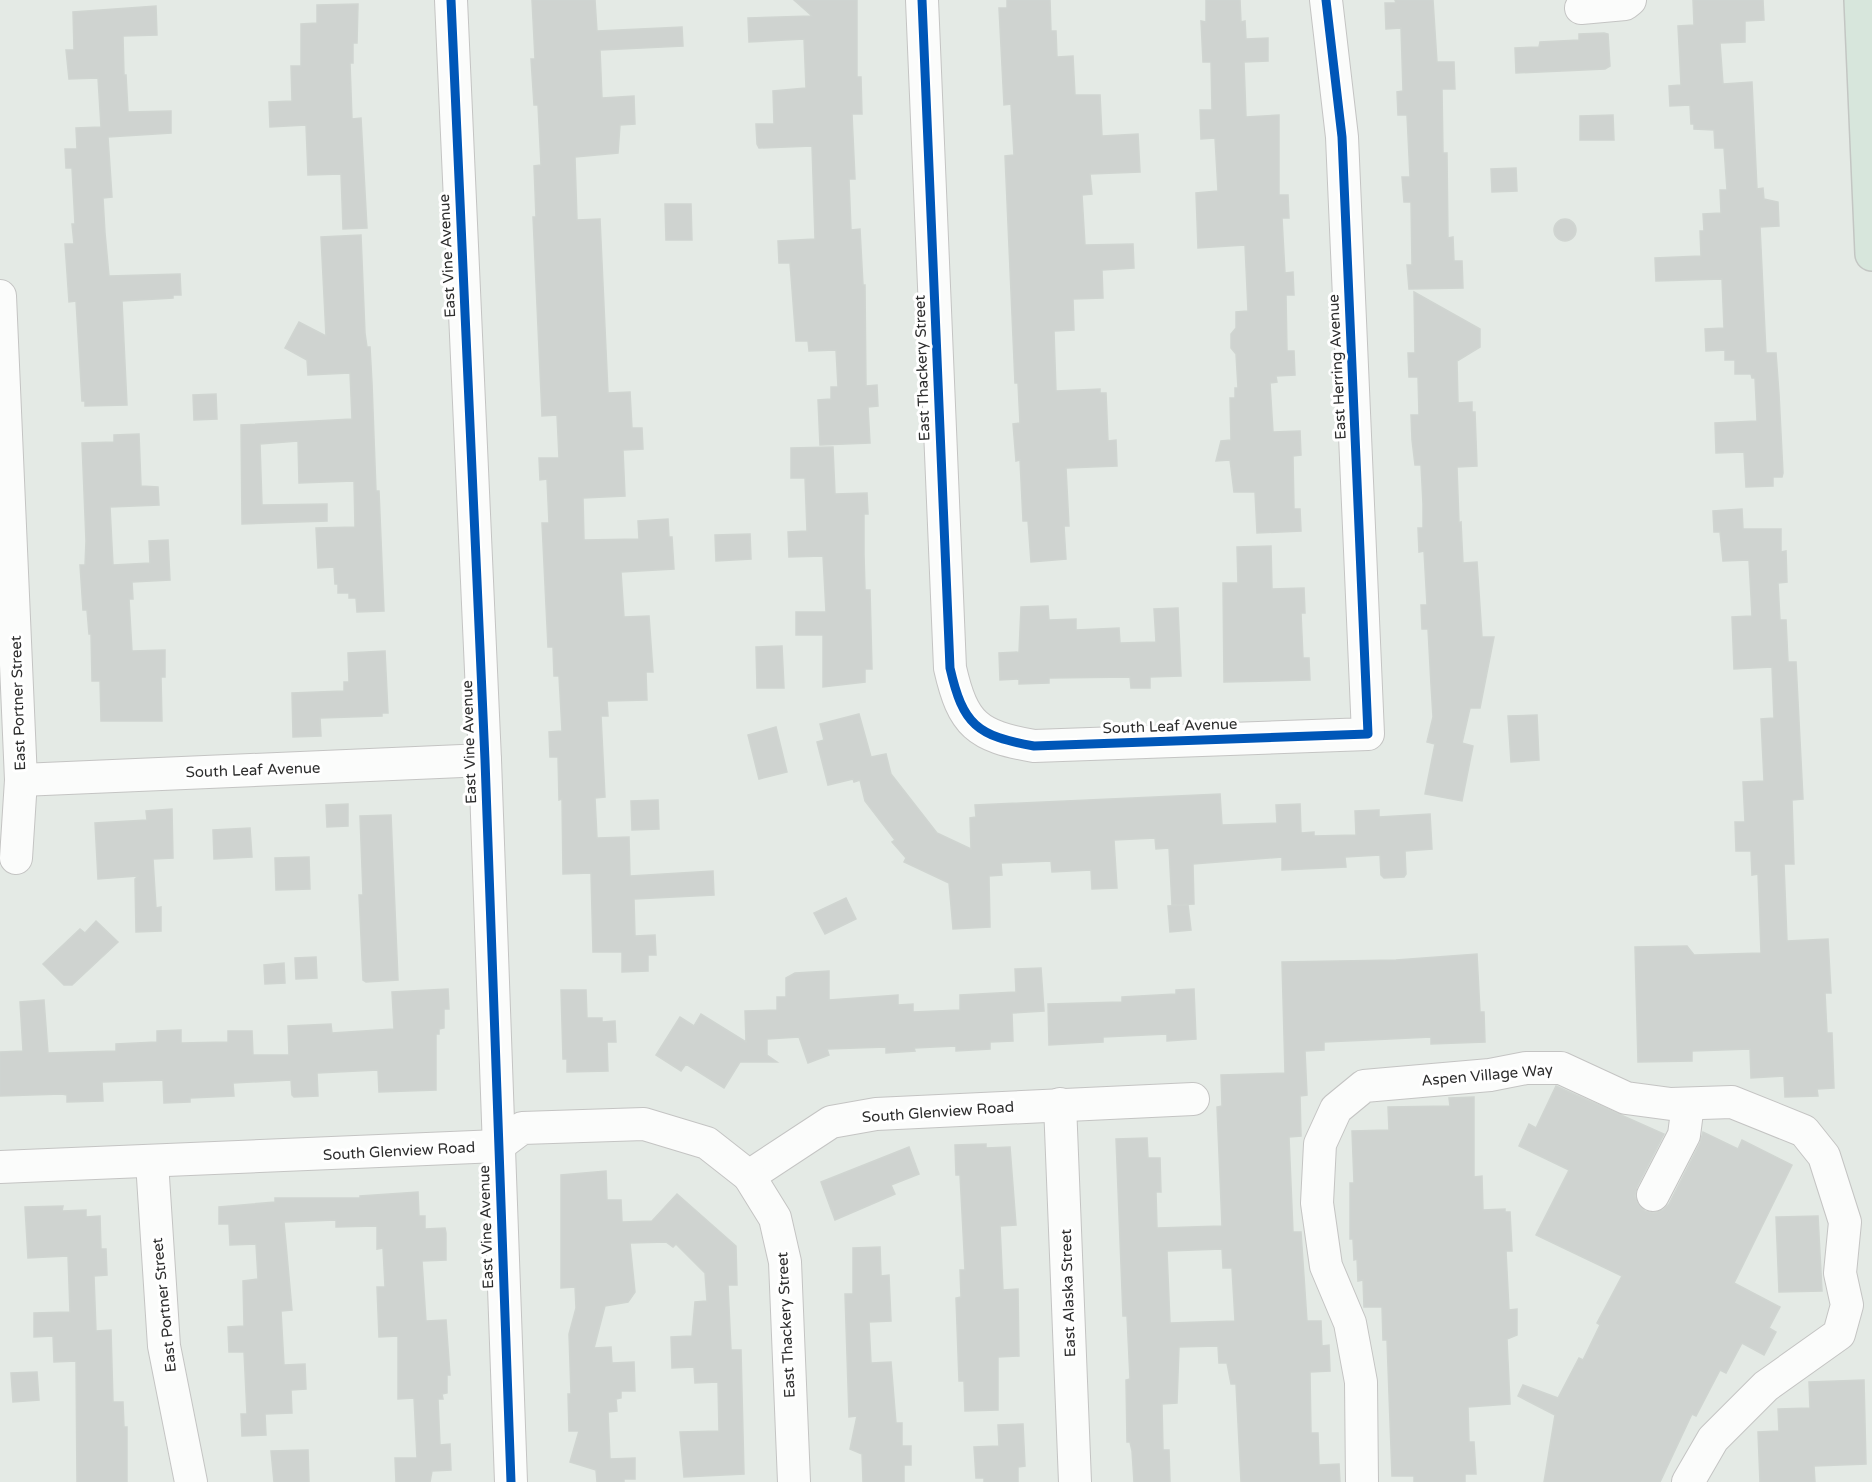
<svg xmlns="http://www.w3.org/2000/svg" width="1872" height="1482" font-family="'Varela Round',sans-serif">
<style>
.building{fill:#cfd3d0;stroke:#d0d5d1;stroke-width:1.5;fill-rule:evenodd}
.lines{fill:none;stroke-linecap:round;stroke-linejoin:round}
.minor-casing{stroke:#c4c4c3;stroke-width:34}
.major-casing{stroke:#c3c6c3;stroke-width:36}
.minor{stroke:#fbfcfb;stroke-width:32}
.major{stroke:#d7e6dc;stroke-width:33}
.cycleway-casing{stroke:#fff;stroke-width:13}
.cycleway{stroke:#0057b8;stroke-width:9}
.labels{text-anchor:middle;stroke-width:6;stroke-linejoin:round;paint-order:stroke}
.street-label{font-size:15px;fill:#2d2d2d;stroke:#fff}
</style>
<rect width="100%" height="100%" fill="#e4eae5"/>
<g class="building">
<polygon points="532,0 595,0 597,31 682,27 683,46 600,50 602,98 634,96 635,124 620,125 618,153 575,157 577,220 600,219 608,393 630,392 632,428 642,428 643,449 623,450 625,496 583,498 584,540 639,539 638,521 668,519 669,537 672,537 674,569 621,572 624,617 649,616 653,672 646,672 647,700 607,701 608,716 601,716 605,797 595,798 597,838 629,837 630,876 713,871 714,895 634,899 635,936 655,935 656,955 648,955 648,971 622,972 622,952 593,952 591,873 563,874 562,799 559,800 558,757 550,757 549,732 562,731 559,676 554,676 553,647 548,647 542,523 549,523 547,479 540,480 539,458 559,458 557,415 542,416 533,217 536,217 534,166 541,165 538,105 534,105 531,59 535,59"/>
<polygon points="794,0 857,0 857,77 861,77 862,114 852,114 855,179 849,179 851,230 860,229 863,285 865,285 866,386 877,385 878,406 868,407 870,443 820,445 818,400 831,399 831,387 838,387 836,350 809,351 808,341 796,341 790,263 779,263 778,241 815,239 812,146 759,148 757,144 756,124 774,124 773,91 806,88 804,39 749,42 748,18 812,16"/>
<polygon points="1007,0 1050,0 1051,31 1056,31 1057,57 1073,56 1075,95 1100,95 1102,136 1138,134 1140,172 1090,174 1092,194 1082,195 1085,245 1133,244 1134,268 1102,270 1103,298 1073,299 1074,330 1054,331 1056,391 1100,389 1100,393 1106,393 1108,441 1116,440 1117,466 1066,468 1069,526 1064,526 1066,559 1031,562 1028,521 1023,521 1020,460 1016,461 1013,424 1020,423 1018,383 1015,383 1005,156 1014,155 1011,104 1004,105 999,8 1007,8"/>
<polygon points="1206,0 1240,0 1241,22 1245,21 1246,39 1268,38 1268,61 1244,62 1246,117 1279,115 1279,195 1288,195 1289,218 1282,218 1285,273 1293,272 1294,295 1286,295 1287,351 1294,351 1295,375 1276,376 1277,382 1270,383 1273,432 1300,431 1301,455 1293,456 1294,509 1300,509 1301,531 1257,533 1255,492 1234,492 1230,460 1216,461 1221,441 1231,440 1230,398 1235,398 1235,388 1238,388 1236,354 1231,348 1231,334 1236,328 1236,312 1248,311 1245,245 1198,248 1196,193 1218,191 1215,138 1201,139 1200,110 1212,110 1211,62 1203,62 1201,21 1206,22"/>
<polygon points="1395,0 1433,0 1437,62 1454,62 1455,89 1442,89 1443,153 1447,153 1448,238 1453,237 1454,261 1462,261 1463,288 1409,289 1407,265 1412,265 1411,202 1404,202 1402,177 1410,177 1407,115 1398,115 1397,92 1403,91 1401,28 1386,29 1385,3 1396,3"/>
<polygon points="1693,0 1763,0 1764,20 1745,21 1745,42 1720,43 1723,84 1752,82 1757,189 1763,188 1764,199 1778,202 1779,226 1760,227 1766,353 1776,353 1779,394 1783,473 1782,477 1773,477 1773,486 1746,487 1744,452 1716,453 1715,423 1757,421 1755,378 1752,378 1751,374 1735,374 1735,360 1725,360 1725,350 1706,351 1705,329 1724,328 1722,279 1656,281 1655,258 1701,256 1700,231 1704,231 1703,214 1721,213 1720,190 1727,190 1724,148 1715,148 1714,130 1694,129 1694,124 1691,124 1690,105 1670,106 1669,86 1681,85 1678,26 1694,25"/>
<polygon points="358,4 357,43 353,43 353,63 350,63 352,119 361,118 367,228 343,229 341,174 308,175 306,125 270,127 269,102 292,101 291,66 301,66 301,24 317,23 317,5"/>
<polygon points="156,6 157,35 123,36 124,75 126,75 128,112 171,111 171,133 108,137 112,197 103,198 105,233 109,276 180,274 181,295 173,295 173,298 122,301 127,405 85,406 85,401 82,401 76,301 69,302 65,244 74,244 72,224 75,224 72,168 66,168 65,149 77,149 76,128 101,127 98,78 69,79 66,50 74,50 73,12"/>
<polygon points="1604,33 1608,34 1610,66 1605,69 1516,73 1515,48 1539,47 1540,42 1579,40 1579,34"/>
<polygon points="1613,115 1614,140 1580,140 1580,116"/>
<polygon points="1516,168 1517,191 1492,192 1491,169"/>
<polygon points="665,204 691,204 692,240 666,240"/>
<circle cx="1565" cy="230" r="11"/>
<polygon points="361,235 365,333 367,347 370,347 372,383 376,491 379,491 384,611 357,612 356,598 349,598 349,593 338,593 338,584 335,584 334,567 318,568 316,528 355,527 354,481 299,483 298,441 260,444 262,505 327,504 327,521 242,524 241,425 352,419 350,373 308,375 307,360 285,348 299,322 326,336 321,237"/>
<polygon points="1414,292 1480,329 1480,347 1457,361 1458,403 1472,402 1472,412 1475,412 1477,466 1457,467 1459,523 1461,522 1463,563 1477,562 1482,637 1494,637 1480,708 1470,708 1462,743 1473,746 1462,801 1425,794 1435,744 1427,742 1433,717 1431,685 1428,629 1422,629 1421,605 1427,605 1424,551 1419,552 1418,528 1423,528 1423,504 1421,465 1415,465 1412,440 1411,415 1419,415 1418,377 1409,377 1408,353 1415,353"/>
<polygon points="216,394 217,419 194,420 193,395"/>
<polygon points="139,434 141,486 158,487 159,505 110,507 113,565 150,563 149,541 168,540 170,580 132,582 133,599 129,599 132,651 165,650 165,677 161,677 162,721 101,721 100,681 92,681 91,634 89,634 87,610 83,610 80,565 85,565 86,541 82,443 114,442 114,435"/>
<polygon points="833,447 835,494 867,493 868,514 864,514 864,554 865,590 870,590 872,669 865,669 865,682 823,687 823,635 796,635 796,612 826,612 823,556 789,557 788,532 807,531 805,478 791,478 791,448"/>
<polygon points="1742,509 1743,529 1781,529 1781,552 1786,551 1787,582 1778,583 1780,620 1786,620 1788,662 1796,662 1803,799 1792,800 1794,864 1784,864 1787,941 1828,939 1831,993 1825,993 1827,1033 1832,1033 1834,1088 1817,1089 1818,1096 1785,1097 1784,1076 1751,1078 1750,1049 1692,1051 1692,1061 1638,1062 1635,947 1687,946 1694,955 1761,953 1758,874 1752,875 1751,851 1736,851 1735,822 1745,822 1743,782 1764,781 1761,719 1774,718 1772,667 1734,669 1732,617 1752,616 1749,560 1723,561 1720,532 1714,532 1713,511"/>
<polygon points="750,534 751,559 716,561 715,535"/>
<polygon points="1271,546 1272,589 1304,588 1305,613 1301,613 1303,658 1309,658 1310,680 1224,682 1223,583 1238,583 1237,547"/>
<polygon points="1048,606 1049,620 1076,619 1076,630 1119,628 1120,643 1156,642 1154,609 1178,608 1181,676 1150,677 1150,688 1131,688 1130,677 1049,678 1049,683 1019,684 1019,679 1000,680 999,653 1019,652 1021,607"/>
<polygon points="782,646 784,688 757,688 756,647"/>
<polygon points="385,651 388,713 382,713 382,716 320,718 321,736 293,737 292,693 344,691 344,682 349,682 348,653"/>
<polygon points="859,714 871,757 886,754 891,774 937,833 971,849 970,818 976,817 975,805 1220,794 1222,825 1277,823 1276,805 1300,804 1301,833 1314,832 1314,836 1356,835 1355,811 1379,810 1379,817 1430,814 1432,849 1405,851 1406,874 1404,877 1384,878 1381,875 1380,855 1345,857 1346,867 1282,870 1282,857 1193,864 1194,904 1172,905 1169,848 1156,849 1155,838 1114,840 1117,888 1092,889 1091,870 1052,872 1051,861 1001,863 1002,875 989,876 990,927 953,929 949,883 904,862 906,858 892,842 895,840 865,801 860,780 854,782 853,779 828,785 817,742 824,740 820,724"/>
<polygon points="1537,715 1539,760 1511,762 1508,716"/>
<polygon points="776,727 787,772 759,779 748,735"/>
<polygon points="658,800 659,829 632,830 631,801"/>
<polygon points="348,804 348,826 327,827 326,805"/>
<polygon points="172,809 173,858 153,859 156,908 161,907 161,931 136,932 135,879 138,876 98,879 95,823 147,820 146,811"/>
<polygon points="391,815 398,980 366,982 363,980 359,895 363,895 360,816"/>
<polygon points="250,828 252,857 214,859 213,830"/>
<polygon points="309,857 310,889 276,890 275,858"/>
<polygon points="846,898 856,919 825,934 814,913"/>
<polygon points="1188,905 1191,930 1170,932 1168,906"/>
<polygon points="96,921 118,942 72,985 64,985 43,964 80,929 85,933"/>
<path d="M1477 954 1480 1012H1484L1485 1042 1431 1044V1037L1369 1040 1324 1042V1050L1305 1051 1307 1095 1300 1096 1301 1136 1289 1137 1293 1232H1301L1307 1321H1321L1322 1346 1329 1345 1330 1371 1310 1372 1311 1433H1318L1319 1465 1339 1464 1340 1482H1241L1236 1384H1231L1227 1363H1219L1218 1346 1179 1347 1177 1403 1162 1404 1163 1450H1169L1170 1482H1134L1132 1451 1130 1442H1127L1126 1380 1130 1379 1127 1316H1123L1116 1139 1147 1138 1148 1158H1160L1161 1192H1156L1157 1228 1222 1226 1217 1107 1222 1106 1221 1075 1285 1073 1282 962 1396 960ZM1222 1249 1223 1268H1232L1235 1321 1170 1323 1167 1251Z"/>
<polygon points="316,957 317,978 296,979 295,958"/>
<polygon points="284,963 285,983 265,984 264,965"/>
<polygon points="1041,968 1044,1011 1012,1013 1013,1041 990,1042 990,1049 956,1051 956,1046 914,1048 915,1051 886,1053 886,1047 827,1049 829,1055 808,1063 799,1037 767,1039 767,1055 777,1062 740,1062 724,1088 686,1064 681,1071 656,1055 680,1017 694,1026 701,1014 746,1042 745,1011 777,1010 777,997 786,997 786,978 795,973 829,971 829,1000 898,995 898,1005 913,1004 913,1012 960,1010 960,995 1016,992 1015,969"/>
<polygon points="448,989 449,1009 444,1009 444,1028 439,1029 439,1034 436,1034 436,1090 379,1092 378,1070 317,1073 318,1096 294,1097 292,1095 291,1080 233,1083 234,1096 190,1098 190,1102 164,1103 163,1080 102,1082 103,1101 67,1102 67,1095 62,1094 0,1096 0,1052 23,1051 20,1002 44,1000 48,1053 116,1051 116,1044 157,1042 157,1031 181,1030 181,1043 228,1042 228,1031 252,1031 253,1055 289,1055 288,1026 331,1024 332,1033 394,1029 392,992"/>
<polygon points="1194,989 1196,1039 1167,1041 1167,1034 1103,1037 1103,1042 1049,1045 1048,1004 1122,1002 1122,997 1176,994 1176,990"/>
<polygon points="561,990 586,990 587,1018 602,1018 602,1022 615,1021 616,1042 607,1042 608,1071 567,1072 567,1059 563,1059"/>
<polygon points="1556,1086 1664,1134 1637,1187 1635,1196 1638,1204 1645,1211 1654,1213 1663,1210 1669,1204 1700,1143 1703,1132 1738,1149 1742,1140 1792,1165 1734,1283 1780,1307 1769,1328 1776,1332 1764,1355 1742,1343 1726,1373 1720,1370 1696,1416 1692,1414 1660,1482 1544,1482 1555,1415 1518,1396 1523,1385 1558,1398 1579,1358 1583,1360 1600,1325 1597,1323 1622,1276 1536,1235 1569,1170 1519,1146 1529,1124 1536,1128"/>
<polygon points="1474,1097 1474,1177 1482,1176 1483,1210 1505,1209 1505,1212 1510,1212 1512,1251 1506,1251 1509,1310 1517,1309 1517,1335 1507,1339 1510,1404 1468,1407 1469,1442 1474,1442 1476,1474 1465,1474 1465,1482 1414,1482 1414,1476 1392,1476 1387,1340 1383,1340 1382,1307 1364,1307 1363,1280 1358,1281 1357,1259 1354,1260 1353,1239 1350,1239 1350,1183 1354,1183 1352,1131 1389,1130 1388,1107 1450,1106 1449,1098"/>
<polygon points="986,1144 986,1148 1010,1147 1016,1225 1000,1226 1003,1290 1018,1289 1019,1356 998,1357 998,1410 965,1411 964,1381 959,1381 956,1298 961,1297 960,1270 965,1270 960,1175 956,1175 955,1145"/>
<polygon points="909,1147 919,1174 891,1185 895,1194 835,1220 821,1182"/>
<polygon points="606,1171 607,1200 621,1200 622,1222 652,1221 677,1194 736,1246 737,1285 728,1285 731,1350 741,1350 744,1474 684,1477 680,1432 719,1431 718,1382 695,1383 694,1367 672,1368 671,1337 692,1336 695,1302 707,1301 705,1273 676,1244 673,1247 666,1242 630,1243 635,1292 628,1302 605,1306 594,1348 611,1347 612,1363 634,1362 635,1391 621,1391 621,1398 616,1399 617,1411 608,1412 610,1459 635,1458 635,1479 624,1479 624,1482 597,1482 596,1470 570,1462 579,1431 569,1431 568,1394 571,1394 569,1334 576,1308 575,1287 561,1288 561,1175"/>
<polygon points="418,1192 419,1216 425,1216 425,1229 445,1228 446,1233 446,1260 422,1261 426,1321 446,1320 450,1375 447,1375 447,1393 442,1394 443,1399 438,1399 440,1445 450,1444 451,1470 432,1471 430,1482 396,1482 395,1458 417,1458 414,1398 398,1399 398,1336 379,1337 377,1287 385,1287 383,1248 377,1249 377,1226 336,1227 336,1220 284,1222 292,1310 281,1311 284,1365 305,1364 306,1389 291,1390 292,1413 265,1414 266,1435 242,1436 241,1414 247,1414 244,1352 229,1352 228,1327 244,1326 243,1281 258,1279 256,1244 230,1245 229,1224 219,1224 219,1207 275,1202 275,1198 360,1198 360,1196"/>
<polygon points="63,1206 62,1211 86,1210 86,1217 100,1216 101,1249 106,1249 107,1275 94,1276 96,1331 111,1330 113,1402 123,1402 124,1427 127,1427 127,1482 77,1482 76,1361 54,1362 53,1336 34,1337 34,1313 70,1312 68,1256 28,1258 25,1207"/>
<polygon points="1818,1216 1822,1291 1779,1292 1776,1217"/>
<polygon points="880,1247 881,1276 889,1275 891,1321 869,1322 871,1363 891,1362 896,1423 902,1423 902,1446 911,1446 911,1465 904,1465 904,1482 863,1482 862,1454 850,1449 857,1416 849,1417 845,1294 853,1294 853,1248"/>
<polygon points="37,1372 39,1400 13,1402 11,1373"/>
<polygon points="1864,1380 1866,1464 1814,1466 1815,1482 1760,1482 1758,1432 1779,1431 1778,1409 1810,1408 1809,1382"/>
<polygon points="1023,1424 1025,1466 1018,1467 1018,1482 984,1482 984,1478 976,1478 974,1447 999,1446 998,1425"/>
<polygon points="308,1450 309,1482 274,1482 271,1451"/>
</g>
<g class="lines">
<defs>
<g id="minor">
<polyline points="451,0 485,760 511,1482"/>
<path d="M922 0 950 668C963 725 977 736 1034 746L1368 734 1342 137 1326 0"/>
<polyline points="1581,8 1625,4 1630,0"/>
<polyline points="0,296 21,780 16,858"/>
<polyline points="21,780 485,760"/>
<polyline points="1060,1104 1075,1482"/>
<polyline points="152,1162 164,1346 191,1482"/>
<polyline points="0,1167 498,1146 522,1128 644,1124 707,1143 749,1176 831,1122 876,1114 1193,1099"/>
<polyline points="749,1176 775,1218 785,1262 794,1482"/>
<polyline points="1653,1195 1684,1135 1688,1104"/>
<polyline points="1362,1482 1361,1382 1350,1323 1326,1266 1317,1203 1320,1144 1336,1109 1364,1086 1490,1075 1526,1068 1561,1068 1626,1098 1671,1104 1732,1102 1804,1131 1824,1156 1845,1222 1840,1273 1847,1305 1839,1334 1766,1386 1713,1439 1688,1482"/>
</g>
<polyline id="major" points="1861,0 1872,254"/>
</defs>
<use href="#minor" class="minor-casing"/>
<use href="#major" class="major-casing"/>
<use href="#minor" class="minor"/>
<use href="#major" class="major"/>
<defs>
<g id="cycleway">
<polyline points="451,0 485,760 511,1482"/>
<path d="M922 0 950 668C963 725 977 736 1034 746L1368 734 1342 137 1326 0"/>
</g>
</defs>
<use href="#cycleway" class="cycleway-casing"/>
<use href="#cycleway" class="cycleway"/>
</g>
<g class="labels">
<g class="street-label">
<text transform="translate(447 256) rotate(-93)" y="5">East Vine Avenue</text>
<text transform="translate(1337 367) rotate(-93)" y="5">East Herring Avenue</text>
<text transform="translate(922 368) rotate(-92)" y="5">East Thackery Street</text>
<text transform="translate(18 703) rotate(-92)" y="5">East Portner Street</text>
<text transform="translate(1170 726) rotate(-2)" y="5">South Leaf Avenue</text>
<text transform="translate(469 742) rotate(-92)" y="5">East Vine Avenue</text>
<text transform="translate(253 770) rotate(-2)" y="5">South Leaf Avenue</text>
<text transform="translate(1487 1075) rotate(-5)" y="5">Aspen Village Way</text>
<text transform="translate(938 1112) rotate(-4)" y="5">South Glenview Road</text>
<text transform="translate(399 1151) rotate(-3)" y="5">South Glenview Road</text>
<text transform="translate(486 1227) rotate(-92)" y="5">East Vine Avenue</text>
<text transform="translate(1068 1293) rotate(-92)" y="5">East Alaska Street</text>
<text transform="translate(164 1305) rotate(-96)" y="5">East Portner Street</text>
<text transform="translate(786 1325) rotate(-93)" y="5">East Thackery Street</text>
</g>
</g>
</svg>
